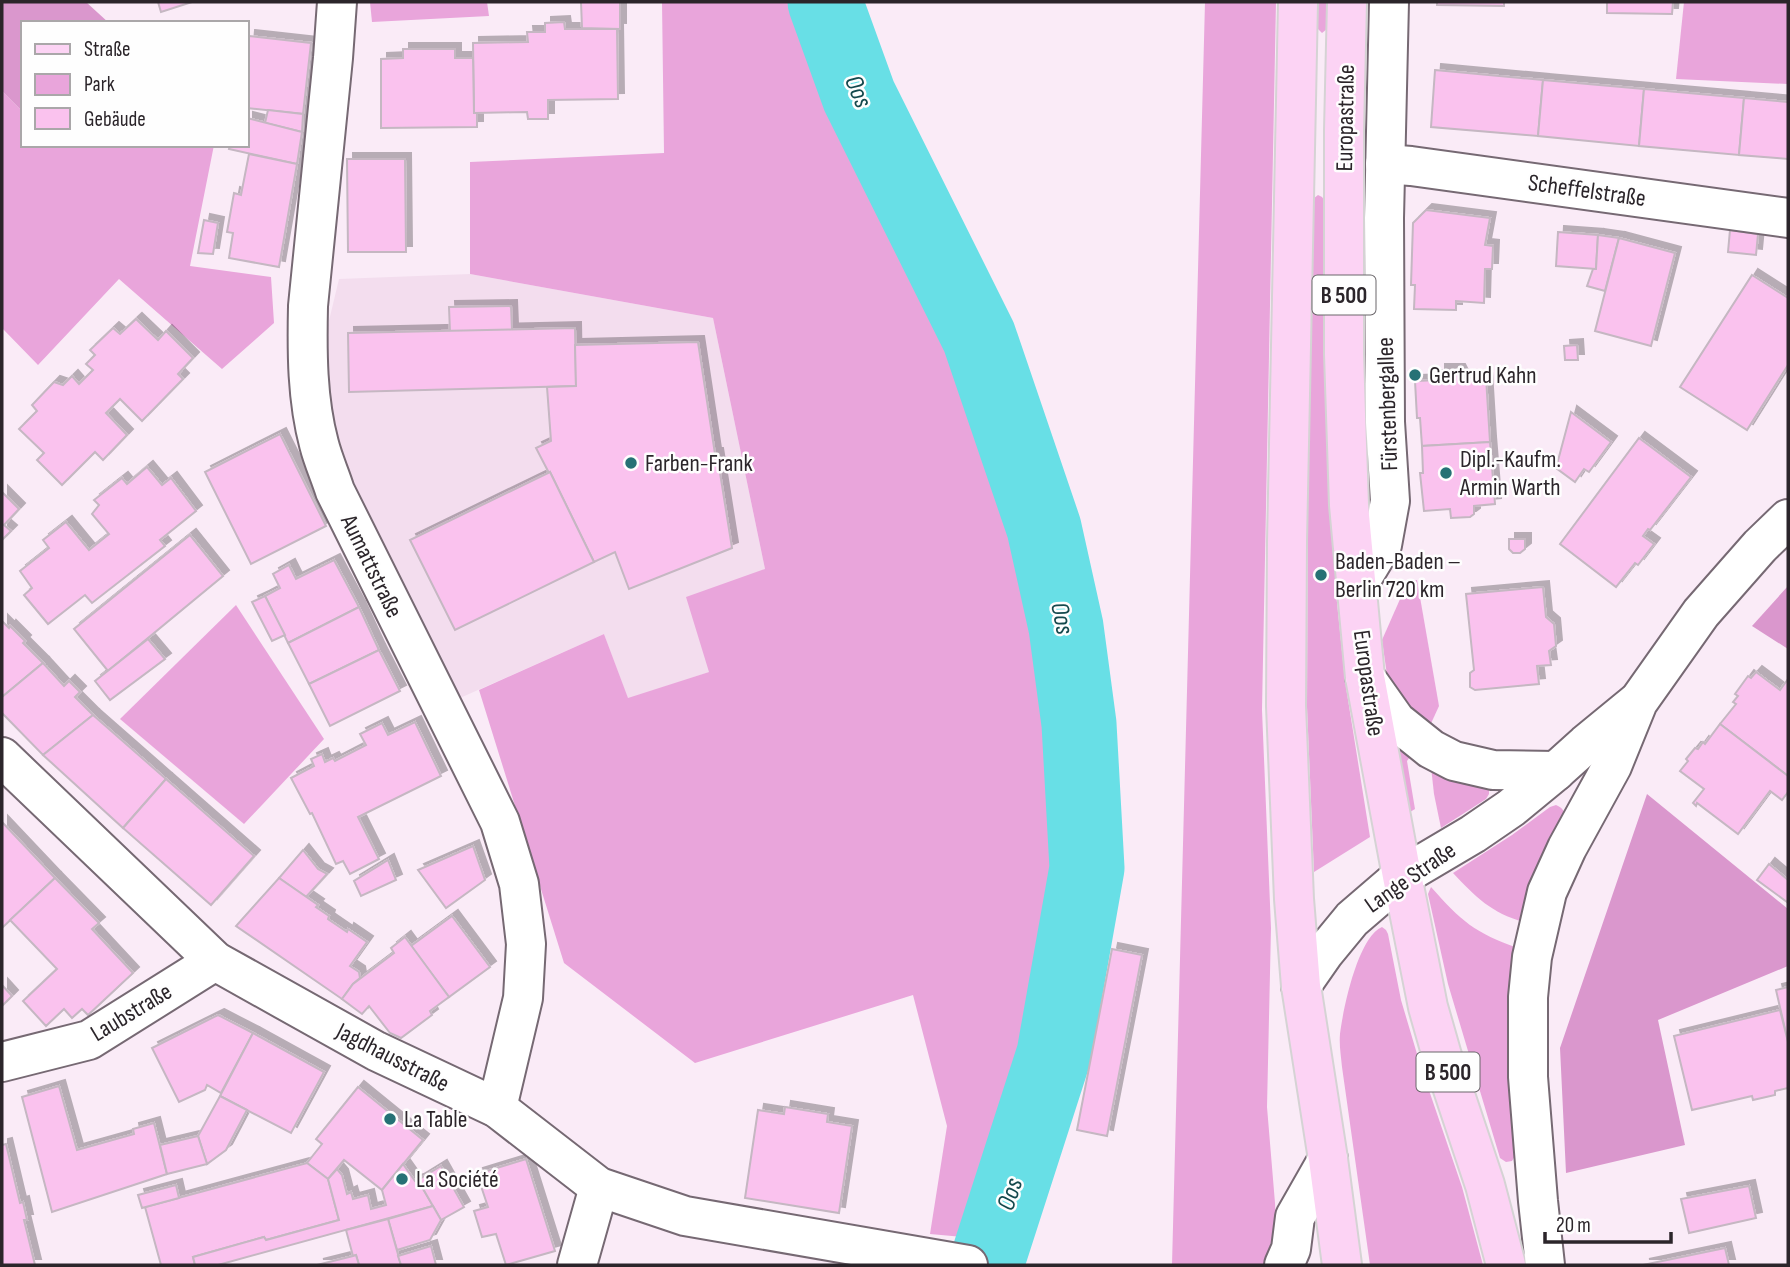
<svg xmlns="http://www.w3.org/2000/svg" width="1790" height="1267" font-family="'Sofia Sans Condensed',sans-serif">
<style>
.built{fill:#f3ddee}
.green{fill:#e9a5db}
.forest{fill:#da97cd}
.lines{fill:none;stroke-linecap:round;stroke-linejoin:round}
.river{stroke:#68dfe6;stroke-width:75}
.building{fill:#fac2ee;stroke:#c5b7c2;stroke-width:2;filter:url(#shadow)}
.minor-casing{stroke:#766973;stroke-width:42}
.major-casing{stroke:#d5d3d4;stroke-width:42}
.minor{stroke:#fff;stroke-width:38}
.major{stroke:#fcd3f4;stroke-width:38}
.poi-dot{fill:#267175;stroke:#fefefe;stroke-width:2.5}
.labels{text-anchor:middle;stroke-width:5;stroke-linejoin:round;paint-order:stroke}
.shield{fill:#fefefe;stroke:#6a666a;stroke-width:2}
.shield-label{font-size:23px;font-weight:bold;fill:#2b252a}
.street-label{font-size:24px;fill:#2b252a;stroke:#fefefe}
.poi-label{font-size:24px;fill:#2b252a;stroke:#fefefe;text-anchor:start}
.water-label{font-size:26px;font-style:italic;fill:#14494d;stroke:#fefefe}
</style>
<defs>
<filter id="shadow"><feDropShadow dx="6" dy="-6" stdDeviation="0" flood-color="#0004"/></filter>
</defs>
<rect width="100%" height="100%" fill="#faebf7"/>
<polygon class="built" points="470,274 713,318 765,569 709,672 628,699 604,634 442,706 310,400 339,279"/>
<g class="green">
<polygon points="370,2 487,2 489,16 372,22"/>
<polygon points="662,2 803,2 803,10 868,195 961,374 1046,627 1065,827 1044,1003 985,1239 930,1234 947,1126 913,995 695,1063 564,963 479,690 604,634 628,698 709,672 686,597 765,569 713,318 470,274 470,162 664,153"/>
<polygon points="1205,2 1276,2 1262,710 1271,928 1267,1107 1275,1203 1276,1226 1264,1265 1172,1265"/>
<polygon points="1317,2 1328,2 1327,29 1322,33 1317,28"/>
<polygon points="1684,2 1788,2 1788,84 1676,79"/>
<polygon points="2,91 23,112 23,145 214,145 190,266 271,277 274,323 222,369 119,279 38,365 2,328"/>
<polygon points="1318,195 1322,197 1324,200 1323,286 1336,593 1345,681 1370,837 1314,872 1307,707 1308,494 1313,199"/>
<polygon points="1417,580 1439,706 1428,730 1405,708 1387,675 1382,640 1408,581"/>
<polygon points="236,605 324,739 244,824 120,719"/>
<polygon points="1402,748 1412,754 1407,761 1415,809 1410,812 1398,752"/>
<polygon points="1431,767 1489,789 1489,794 1486,799 1441,828 1434,794"/>
<path d="M1556 805C1563 808 1565 811 1564 819L1524 922C1491 913 1476 897 1453 873L1512 835 1550 807Z"/>
<path d="M1431 887C1461 921 1475 933 1518 948L1516 1154 1512 1161 1506 1162 1500 1158 1448 984 1428 894Z"/>
<path d="M1382 927 1386 930 1388 934 1401 1000 1420 1064 1462 1187 1483 1265H1370L1342 1067C1341 1056 1339 1045 1340 1034 1343 1009 1358 937 1382 927Z"/>
</g>
<g class="forest">
<polygon points="2,2 86,2 109,23 23,23 23,112 2,91"/>
<polygon points="1788,586 1788,649 1752,626"/>
<polygon points="1647,794 1788,909 1788,966 1658,1020 1685,1145 1566,1173 1560,1048"/>
</g>
<g class="lines">
<polyline class="river" points="825,2 859,96 979,337 1044,528 1066,627 1079,724 1087,868 1054,1054 986,1265"/>
</g>
<g class="building">
<polygon points="158,2 192,2 161,12"/>
<polygon points="581,2 620,2 620,29 582,28"/>
<polygon points="1437,2 1504,2 1504,6 1437,5"/>
<polygon points="1607,2 1673,2 1672,14 1607,13"/>
<polygon points="564,22 565,29 617,29 618,99 548,100 548,119 528,119 527,112 474,113 473,43 528,42 527,32 545,32 545,23"/>
<polygon points="249,36 311,43 303,114 247,108 247,60"/>
<polygon points="403,49 455,49 455,58 473,58 474,113 477,113 477,127 381,128 381,59 403,58"/>
<polygon points="1435,70 1543,80 1538,136 1431,127"/>
<polygon points="1543,80 1644,89 1639,146 1538,136"/>
<polygon points="1644,89 1744,98 1739,155 1639,146"/>
<polygon points="1744,98 1788,102 1788,159 1739,155"/>
<polygon points="268,110 303,114 302,132 265,123"/>
<polygon points="247,118 302,132 297,164 229,149 230,145 247,145"/>
<polygon points="249,154 297,164 279,267 229,258 233,233 227,232 234,193 241,195"/>
<polygon points="347,159 405,159 406,252 348,252"/>
<polygon points="1426,210 1490,218 1485,245 1493,246 1492,269 1485,269 1484,303 1456,301 1456,310 1414,309 1415,285 1411,285 1413,223"/>
<polygon points="204,220 218,223 213,254 198,253"/>
<polygon points="1730,230 1758,234 1756,255 1728,252"/>
<polygon points="1558,232 1598,235 1596,269 1556,266"/>
<polygon points="1598,235 1619,238 1605,291 1587,286 1593,269 1596,269"/>
<polygon points="1619,238 1675,253 1651,346 1595,331"/>
<polygon points="1752,275 1788,298 1788,365 1747,430 1680,387"/>
<polygon points="511,306 512,330 450,332 449,307"/>
<polygon points="136,319 158,340 166,331 193,358 178,374 183,379 142,421 120,399 106,413 127,435 103,460 95,452 62,485 37,460 44,453 19,429 37,411 32,405 54,382 63,385 72,376 79,384 93,370 86,364 95,355 90,350 113,328 120,334"/>
<polygon points="575,328 576,386 349,392 348,333"/>
<polygon points="698,342 715,454 717,454 732,548 629,589 615,552 594,562 550,472 549,473 536,448 551,441 547,387 576,386 575,345"/>
<polygon points="1577,345 1578,360 1565,360 1564,346"/>
<polygon points="1439,370 1459,370 1463,378 1486,377 1490,442 1422,446 1420,418 1417,418 1415,381 1439,380"/>
<polygon points="1571,412 1611,442 1589,472 1584,469 1575,482 1556,468"/>
<polygon points="280,434 326,526 251,564 205,472"/>
<polygon points="1639,438 1691,477 1650,530 1648,529 1643,536 1654,544 1638,565 1635,563 1616,587 1560,544"/>
<polygon points="1490,442 1495,504 1474,506 1474,514 1470,517 1451,518 1450,509 1424,511 1420,473 1423,473 1422,446"/>
<polygon points="147,467 162,485 171,478 196,511 160,540 165,546 92,603 85,595 48,624 24,595 32,588 20,571 49,548 43,540 66,522 89,550 109,534 92,514 99,505 94,500 122,478 127,484"/>
<polygon points="550,472 594,562 455,630 410,540"/>
<polygon points="2,492 19,509 4,525 11,531 2,540"/>
<polygon points="190,535 223,576 108,671 74,629"/>
<polygon points="1509,539 1525,539 1525,549 1520,553 1513,553 1509,549"/>
<polygon points="334,560 359,607 288,643 265,596 280,588 273,574 289,565 296,579"/>
<polygon points="1543,587 1546,617 1554,624 1556,646 1549,651 1551,665 1537,666 1539,684 1475,690 1470,687 1470,673 1474,670 1466,594"/>
<polygon points="265,596 285,635 272,641 252,602"/>
<polygon points="359,607 379,650 309,684 288,643"/>
<polygon points="2,621 9,628 10,626 25,641 23,643 43,663 2,697"/>
<polygon points="148,639 165,659 110,700 95,681"/>
<polygon points="379,650 400,691 330,726 309,684"/>
<polygon points="43,663 64,686 69,681 80,692 75,697 93,715 43,755 2,713 2,697"/>
<polygon points="1756,672 1780,690 1788,679 1788,776 1720,724 1736,704 1733,702 1738,696 1735,694 1748,676 1751,678"/>
<polygon points="93,715 166,779 123,828 43,755"/>
<polygon points="415,722 441,776 358,817 379,859 350,874 343,861 336,864 312,813 310,814 291,778 314,766 311,759 322,754 325,762 333,758 335,761 366,745 360,734 382,723 388,735"/>
<polygon points="1720,724 1788,776 1788,792 1782,800 1770,791 1738,834 1697,803 1696,806 1693,803 1704,789 1680,771 1688,761 1686,759 1695,748 1698,749 1703,742 1705,744"/>
<polygon points="166,779 254,856 211,905 123,828"/>
<polygon points="2,822 55,878 2,928"/>
<polygon points="473,846 485,880 446,908 418,870"/>
<polygon points="303,850 318,869 327,874 306,897 279,878"/>
<polygon points="388,860 396,880 361,896 354,881"/>
<polygon points="1769,864 1788,880 1788,900 1787,902 1757,880"/>
<polygon points="55,878 99,923 92,929 133,973 88,1015 82,1009 72,1018 64,1009 46,1026 23,1001 57,969 10,920"/>
<polygon points="279,878 318,905 316,907 329,916 328,919 347,932 348,929 367,942 350,966 359,972 360,978 353,984 342,999 236,926"/>
<polygon points="452,916 490,967 449,997 411,946"/>
<polygon points="405,937 449,997 430,1011 432,1015 401,1038 390,1033 369,1006 362,1014 342,999 353,984 394,953 391,948"/>
<polygon points="1112,949 1142,955 1107,1136 1077,1130"/>
<polygon points="2,985 12,996 2,1006"/>
<polygon points="1788,987 1788,1042 1776,990"/>
<polygon points="1780,1010 1788,1042 1788,1088 1775,1091 1775,1095 1753,1100 1752,1096 1692,1110 1674,1036"/>
<polygon points="218,1015 253,1033 221,1093 207,1085 205,1090 179,1102 152,1048"/>
<polygon points="253,1033 324,1072 291,1133 220,1096"/>
<polygon points="59,1086 77,1150 134,1134 133,1129 154,1123 167,1174 52,1212 22,1097"/>
<polygon points="358,1087 423,1140 382,1190 344,1160 328,1179 307,1163 322,1144 316,1139"/>
<polygon points="220,1096 247,1110 226,1150 207,1164 198,1136"/>
<polygon points="785,1107 828,1114 827,1122 852,1126 839,1213 745,1198 758,1110 784,1114"/>
<polygon points="198,1136 207,1164 167,1174 160,1145"/>
<polygon points="6,1144 20,1203 23,1202 27,1220 24,1220 35,1265 2,1265 2,1145"/>
<polygon points="526,1159 555,1251 506,1265 496,1234 482,1237 474,1211 488,1207 477,1174"/>
<polygon points="307,1163 328,1179 339,1220 266,1240 264,1237 193,1257 195,1265 161,1265 145,1207"/>
<polygon points="403,1164 415,1181 418,1180 433,1206 218,1265 195,1265 193,1257 264,1237 266,1240 339,1220 328,1179 337,1169 342,1175 347,1194 351,1192 353,1199 368,1195 371,1209 386,1205 382,1190"/>
<polygon points="441,1166 464,1207 441,1220 418,1180"/>
<polygon points="176,1185 179,1198 142,1208 138,1195"/>
<polygon points="1749,1186 1756,1218 1689,1233 1681,1199"/>
<polygon points="433,1206 441,1220 430,1240 397,1250 388,1219"/>
<polygon points="388,1219 401,1265 359,1265 356,1255 353,1256 346,1230"/>
<polygon points="431,1246 436,1265 401,1265 398,1256"/>
<polygon points="1725,1248 1729,1265 1643,1265"/>
<polygon points="356,1255 359,1265 317,1265 353,1256"/>
</g>
<g class="lines">
<defs>
<g id="minor">
<path d="M337 2 333 58 308 306C307 352 307 399 319 444 323 460 330 475 335 491L500 822 519 884 526 944 523 998 497 1108"/>
<polyline points="1385,164 1411,166 1788,218"/>
<polyline points="1356,588 1382,545 1390,501 1385,422 1384,218 1389,2"/>
<polyline points="1365,677 1396,721 1431,749 1454,761 1493,770 1556,771"/>
<polyline points="2,757 215,961 376,1051 497,1108 599,1187 685,1216 968,1265"/>
<polyline points="1301,986 1324,953 1352,919 1402,876 1473,834 1511,808 1556,771 1586,744 1636,703"/>
<polyline points="2,1062 89,1040 215,961"/>
<polyline points="577,1265 599,1187"/>
<polyline points="1284,1265 1291,1249 1295,1217 1328,1159"/>
<polyline points="1545,1265 1538,1201 1528,1077 1528,997 1532,957 1547,892 1567,848 1612,766 1638,702 1701,613 1760,546 1788,519"/>
</g>
<g id="major">
<polyline points="1298,2 1287,542 1286,706 1294,899 1301,986 1328,1159 1342,1265"/>
<polyline points="1347,2 1344,130 1344,354 1349,505 1365,677 1402,876 1428,1007 1442,1056 1485,1185 1506,1265"/>
</g>
</defs>
<use href="#minor" class="minor-casing"/>
<use href="#major" class="major-casing"/>
<use href="#minor" class="minor"/>
<use href="#major" class="major"/>
</g>
<g class="poi-dot">
<circle cx="1415" cy="375" r="7"/>
<circle cx="631" cy="463" r="7"/>
<circle cx="1446" cy="473" r="7"/>
<circle cx="1321" cy="575" r="7"/>
<circle cx="390" cy="1119" r="7"/>
<circle cx="402" cy="1179" r="7"/>
</g>
<g class="labels">
<g class="shield">
<rect x="1312.5" y="275.5" width="63" height="39" rx="5"/>
<rect x="1416.5" y="1052.5" width="63" height="39" rx="5"/>
</g>
<g class="shield-label">
<text x="1344" y="303">B 500</text>
<text x="1448" y="1080">B 500</text>
</g>
<g class="street-label">
<text transform="translate(1345 118) rotate(-89)" y="8">Europastraße</text>
<text transform="translate(1587 190) rotate(8)" y="8">Scheffelstraße</text>
<text transform="translate(1387 404) rotate(-92)" y="8">Fürstenbergallee</text>
<text transform="translate(372 566) rotate(64)" y="8">Aumattstraße</text>
<text transform="translate(1369 683) rotate(82)" y="8">Europastraße</text>
<text transform="translate(1410 877) rotate(-35)" y="8">Lange Straße</text>
<text transform="translate(131 1012) rotate(-31)" y="8">Laubstraße</text>
<text transform="translate(393 1057) rotate(27)" y="8">Jagdhausstraße</text>
</g>
<g class="poi-label">
<text x="1429" y="383">Gertrud Kahn</text>
<text x="1460" y="467">Dipl.-Kaufm.<tspan x="1460" dy="28">Armin Warth</tspan></text>
<text x="645" y="471">Farben-Frank</text>
<text x="1335" y="569">Baden-Baden –<tspan x="1335" dy="28">Berlin 720 km</tspan></text>
<text x="404" y="1127">La Table</text>
<text x="416" y="1187">La Société</text>
</g>
<g class="water-label">
<text transform="translate(859 91) rotate(67)" y="9">Oos</text>
<text transform="translate(1063 618) rotate(79)" y="9">Oos</text>
<text transform="translate(1009 1194) rotate(-72)" y="9">Oos</text>
</g>
</g>
<rect width="1790" height="1267" fill="none" stroke="#2b252a" stroke-width="7"/>
<rect x="21" y="21" width="228" height="126" fill="#fefefe" stroke="#aaa7a9" stroke-width="2"/>
<rect x="35" y="44" width="35" height="10" fill="#fcd3f4" stroke="#aaa7a9" stroke-width="2"/>
<text x="84" y="56" font-size="21" fill="#2b252a">Straße</text>
<rect x="35" y="74" width="35" height="21" fill="#e9a5db" stroke="#aaa7a9" stroke-width="2"/>
<text x="84" y="91" font-size="21" fill="#2b252a">Park</text>
<rect x="35" y="108" width="35" height="21" fill="#fac2ee" stroke="#aaa7a9" stroke-width="2"/>
<text x="84" y="126" font-size="21" fill="#2b252a">Gebäude</text>
<path d="M1545 1232v10h126v-10" fill="none" stroke="#2b252a" stroke-width="3.5"/>
<text x="1556" y="1232" font-size="21" fill="#2b252a" stroke="#fefefe" stroke-width="5" paint-order="stroke">20 m</text>
</svg>
